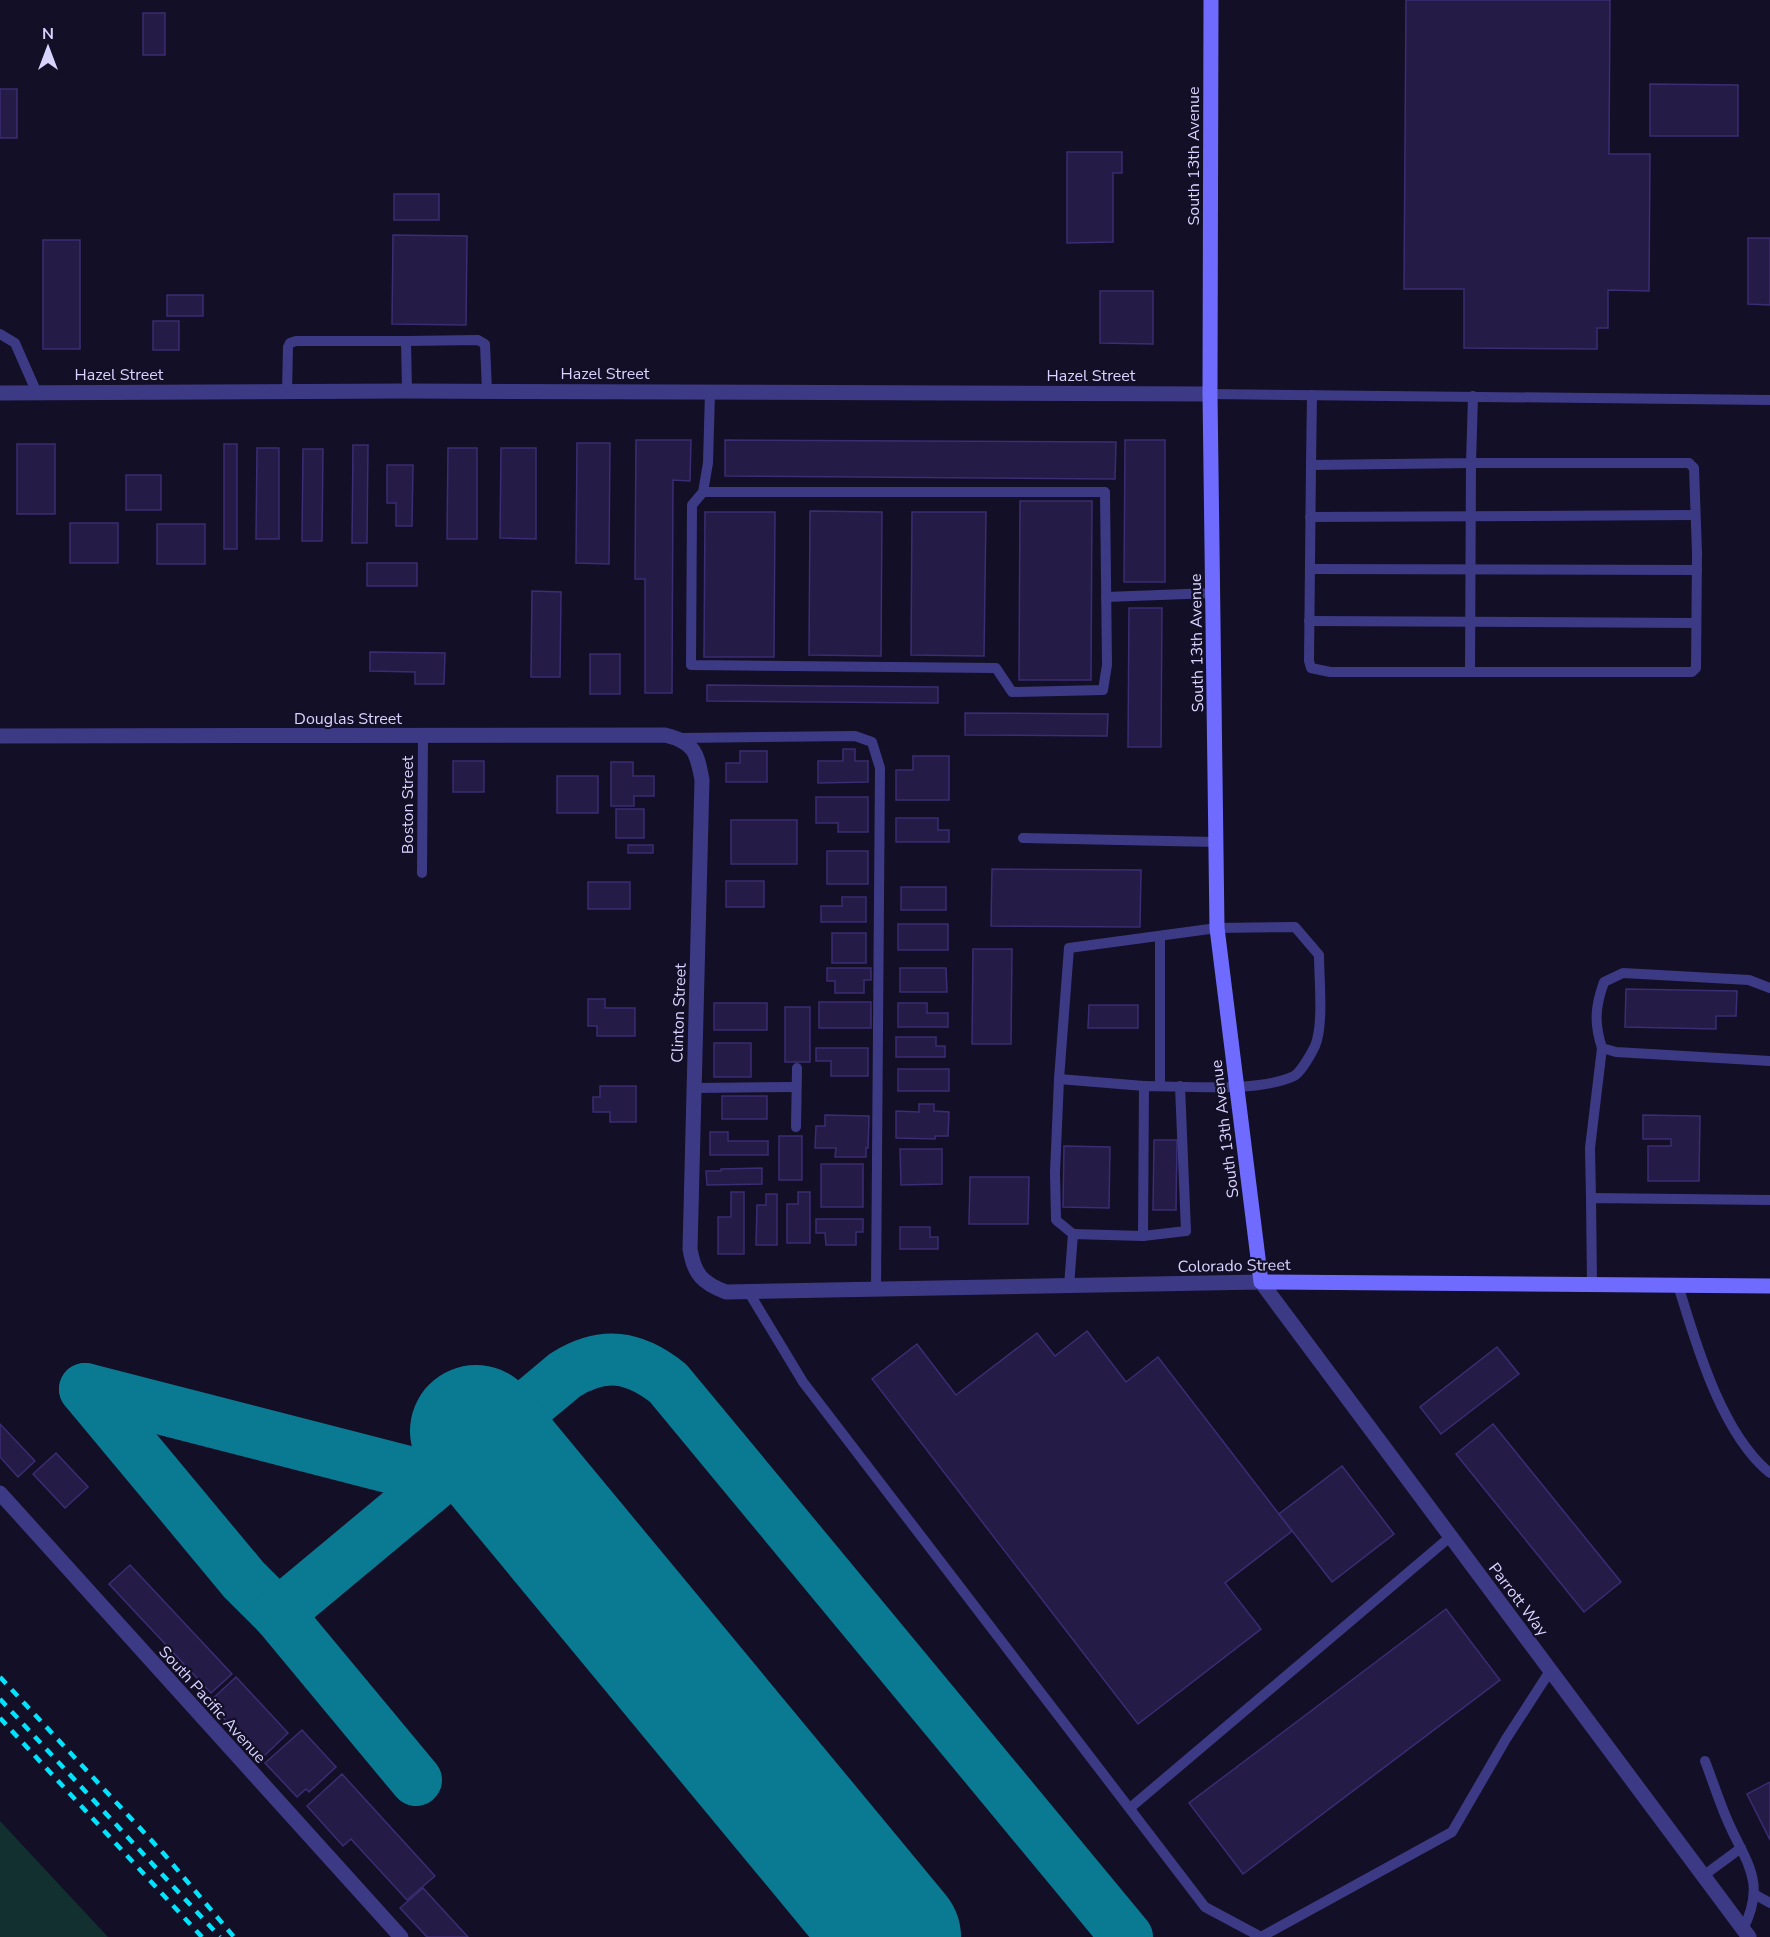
<svg xmlns="http://www.w3.org/2000/svg" width="1770" height="1937" font-family="'Nunito Sans',sans-serif">
<style>
.green{fill:#12302f}
.lines{fill:none;stroke-linecap:round;stroke-linejoin:round}
.taxiway{stroke:#0a7a92;stroke-width:52}
.runway{stroke:#0a7a92;stroke-width:132}
.building{fill:#241b47;stroke:#3b2d73;stroke-width:1.5}
.service{stroke:#3d3a85;stroke-width:10}
.minor{stroke:#3d3a85;stroke-width:15}
.tertiary{stroke:#3d3a85;stroke-width:15}
.secondary{stroke:#6f6bff;stroke-width:15}
.rail{stroke:#00e5ff;stroke-width:4.5;stroke-dasharray:9 8;stroke-linecap:butt}
.labels{text-anchor:middle;stroke-width:4.5;stroke-linejoin:round;paint-order:stroke}
.street-label{font-size:16px;fill:#d9d4ff;stroke:#130f26}
</style>
<rect width="100%" height="100%" fill="#130f26"/>
<polygon class="green" points="0,1821 108,1937 0,1937"/>
<g class="lines">
<g class="taxiway">
<polyline points="85,1389 244,1580 278,1614 416,1780"/>
<polyline points="85,1389 439,1480"/>
<path d="M278 1614 565 1375C603 1351 634 1356 668 1383L1127 1937"/>
</g>
<polyline class="runway" points="476,1431 895,1937"/>
</g>
<g class="building">
<polygon points="1406,0 1610,0 1609,154 1650,154 1649,291 1608,290 1608,328 1597,328 1597,349 1464,348 1464,289 1404,289"/>
<rect x="143" y="13" width="22" height="42"/>
<polygon points="1650,84 1738,85 1738,136 1650,136"/>
<rect x="0" y="89" width="17" height="49"/>
<polygon points="1067,152 1122,152 1122,173 1113,173 1113,242 1067,243"/>
<rect x="394" y="194" width="45" height="26"/>
<polygon points="393,235 467,236 466,325 392,324"/>
<polygon points="1748,238 1770,238 1770,305 1748,304"/>
<rect x="43" y="240" width="37" height="109"/>
<polygon points="1100,291 1153,291 1153,344 1100,343"/>
<rect x="167" y="295" width="36" height="21"/>
<rect x="153" y="321" width="26" height="29"/>
<polygon points="636,440 691,440 690,481 673,480 672,693 645,693 645,579 635,579"/>
<polygon points="725,440 1116,442 1115,479 725,476"/>
<polygon points="1125,440 1165,440 1165,582 1124,582"/>
<polygon points="577,443 610,443 609,564 576,563"/>
<rect x="17" y="444" width="38" height="70"/>
<rect x="224" y="444" width="13" height="105"/>
<polygon points="353,445 368,445 367,543 352,543"/>
<polygon points="257,448 279,448 279,539 256,539"/>
<polygon points="448,448 477,448 477,539 447,539"/>
<polygon points="501,448 536,448 536,539 500,538"/>
<polygon points="303,449 323,449 322,541 302,541"/>
<polygon points="387,465 413,465 412,526 396,526 396,503 387,503"/>
<rect x="126" y="475" width="35" height="35"/>
<polygon points="1020,501 1092,501 1091,680 1019,680"/>
<polygon points="810,511 882,512 881,656 809,655"/>
<polygon points="705,512 775,512 774,657 704,657"/>
<polygon points="912,512 986,512 984,656 911,655"/>
<rect x="70" y="523" width="48" height="40"/>
<rect x="157" y="524" width="48" height="40"/>
<rect x="367" y="563" width="50" height="23"/>
<polygon points="532,591 561,592 560,677 531,677"/>
<polygon points="1129,608 1162,608 1161,747 1128,747"/>
<polygon points="370,652 445,653 444,684 415,684 415,672 370,671"/>
<rect x="590" y="654" width="30" height="40"/>
<polygon points="707,685 938,687 938,703 707,701"/>
<polygon points="965,713 1108,714 1107,736 965,735"/>
<polygon points="843,749 855,749 855,761 868,761 868,782 818,783 818,761 843,761"/>
<polygon points="740,751 767,751 767,782 726,782 726,763 740,763"/>
<polygon points="913,756 949,756 949,800 896,800 896,770 913,770"/>
<rect x="453" y="761" width="31" height="31"/>
<polygon points="611,762 633,762 633,776 654,776 654,796 634,796 634,806 611,806"/>
<rect x="557" y="776" width="41" height="37"/>
<polygon points="816,797 868,797 868,832 838,832 838,823 816,823"/>
<rect x="616" y="809" width="28" height="29"/>
<polygon points="896,818 938,818 938,830 949,830 949,842 896,842"/>
<rect x="731" y="820" width="66" height="44"/>
<rect x="628" y="845" width="25" height="8"/>
<rect x="827" y="851" width="41" height="33"/>
<polygon points="992,869 1141,870 1140,927 991,926"/>
<rect x="726" y="881" width="38" height="26"/>
<rect x="588" y="882" width="42" height="27"/>
<rect x="901" y="887" width="45" height="23"/>
<polygon points="842,897 866,897 866,922 821,922 821,906 842,906"/>
<rect x="898" y="924" width="50" height="26"/>
<rect x="832" y="933" width="34" height="30"/>
<polygon points="973,949 1012,949 1011,1044 972,1044"/>
<polygon points="827,968 871,968 871,980 864,980 864,993 835,993 835,981 827,981"/>
<polygon points="900,968 946,968 947,992 900,992"/>
<polygon points="1626,989 1737,991 1736,1016 1716,1016 1716,1029 1625,1027"/>
<polygon points="588,999 605,999 605,1008 635,1008 635,1036 597,1036 597,1026 588,1026"/>
<rect x="819" y="1002" width="52" height="26"/>
<rect x="714" y="1003" width="53" height="27"/>
<polygon points="898,1003 927,1003 927,1013 948,1013 948,1027 898,1027"/>
<polygon points="1089,1005 1138,1005 1138,1028 1088,1028"/>
<rect x="785" y="1007" width="25" height="55"/>
<polygon points="896,1037 936,1037 936,1046 945,1046 945,1057 896,1057"/>
<rect x="714" y="1043" width="37" height="34"/>
<polygon points="816,1048 868,1048 868,1076 831,1076 831,1061 816,1061"/>
<rect x="898" y="1069" width="51" height="22"/>
<polygon points="600,1086 636,1086 636,1122 610,1122 610,1112 593,1112 593,1097 600,1097"/>
<rect x="722" y="1096" width="45" height="23"/>
<polygon points="919,1104 934,1104 934,1111 949,1112 948,1136 935,1136 935,1139 896,1138 896,1111 919,1112"/>
<polygon points="825,1115 869,1116 868,1148 866,1148 866,1157 835,1157 836,1148 815,1148 816,1126 825,1126"/>
<polygon points="1643,1115 1700,1116 1699,1181 1648,1181 1648,1146 1671,1146 1671,1139 1643,1139"/>
<polygon points="710,1132 728,1132 728,1141 768,1141 768,1155 710,1155"/>
<rect x="779" y="1136" width="23" height="44"/>
<polygon points="1154,1140 1177,1140 1176,1210 1153,1210"/>
<polygon points="1064,1146 1110,1147 1109,1208 1063,1207"/>
<polygon points="900,1149 942,1149 942,1184 901,1185"/>
<rect x="821" y="1164" width="42" height="43"/>
<polygon points="762,1168 762,1184 707,1185 706,1171 721,1171 721,1169"/>
<polygon points="970,1177 1029,1177 1028,1224 969,1224"/>
<polygon points="731,1192 744,1192 744,1254 718,1254 718,1217 731,1217"/>
<polygon points="798,1192 810,1192 810,1243 787,1243 787,1204 798,1204"/>
<polygon points="766,1194 777,1194 777,1245 756,1245 757,1205 766,1205"/>
<polygon points="816,1219 863,1219 863,1232 856,1232 856,1245 826,1245 825,1233 816,1233"/>
<polygon points="900,1227 930,1227 930,1237 938,1237 938,1249 900,1249"/>
<polygon points="1087,1331 1126,1382 1158,1357 1292,1531 1225,1583 1261,1629 1138,1724 872,1379 917,1344 956,1395 1037,1333 1055,1356"/>
<polygon points="1497,1347 1519,1374 1441,1434 1420,1407"/>
<polygon points="0,1424 35,1461 18,1477 0,1457"/>
<polygon points="1493,1424 1621,1582 1584,1612 1456,1454"/>
<polygon points="56,1453 88,1487 65,1508 33,1474"/>
<polygon points="1342,1466 1394,1534 1332,1582 1279,1514"/>
<polygon points="130,1565 232,1674 211,1693 109,1584"/>
<polygon points="1446,1609 1500,1680 1243,1874 1189,1803"/>
<polygon points="236,1677 288,1733 261,1759 209,1702"/>
<polygon points="302,1730 336,1767 309,1792 306,1789 297,1797 265,1763"/>
<polygon points="342,1774 435,1876 407,1900 351,1839 343,1846 307,1806"/>
<polygon points="1770,1782 1770,1840 1747,1794"/>
<polygon points="423,1888 468,1937 427,1937 400,1908"/>
</g>
<g class="lines">
<g class="service">
<polyline points="0,334 15,343 37,393"/>
<polyline points="406,341 478,340 485,344 487,391"/>
<polyline points="287,391 288,347 290,343 296,341 406,341 407,391"/>
<polyline points="1210,394 1770,400"/>
<polyline points="1312,395 1311,465 1471,463 1473,396"/>
<polyline points="1311,465 1309,661 1311,668 1330,672 1692,672 1696,668 1697,553 1694,468 1689,463 1471,463 1470,671"/>
<polyline points="703,492 1105,492 1107,665 1103,690 1012,692 996,668 691,665 692,505 703,492 708,463 710,392"/>
<polyline points="1310,517 1695,515"/>
<polyline points="1310,569 1697,570"/>
<polyline points="1106,597 1213,593"/>
<polyline points="1309,621 1696,623"/>
<polyline points="680,738 855,736 872,742 880,768 876,1289"/>
<polyline points="1023,838 1216,842"/>
<polyline points="422,873 423,737"/>
<polyline points="1160,936 1160,1086"/>
<path d="M1770 988 1749 980 1623 973 1604 982C1595 1007 1594 1023 1602 1048L1616 1052 1770 1061"/>
<path d="M1059 1079 1069 948 1217 928 1295 927 1319 955C1319 979 1324 1025 1315 1046 1311 1054 1301 1072 1294 1076 1258 1093 1184 1086 1144 1086L1143 1236 1073 1234 1069 1286"/>
<polyline points="694,1088 796,1087"/>
<polyline points="796,1127 797,1068"/>
<polyline points="1591,1198 1590,1148 1602,1048"/>
<polyline points="1073,1234 1056,1220 1055,1173 1059,1079 1144,1086"/>
<polyline points="1143,1236 1186,1231 1180,1086"/>
<polyline points="1592,1284 1591,1198 1770,1200"/>
<path d="M1678 1285C1696 1344 1721 1433 1770 1473"/>
<polyline points="748,1291 803,1382 1205,1907 1261,1937 1452,1832 1506,1739 1550,1671"/>
<path d="M1705 1761C1712 1779 1718 1798 1726 1817 1744 1861 1768 1880 1743 1929"/>
<polyline points="1130,1808 1450,1537"/>
<polyline points="1703,1876 1741,1848"/>
<polyline points="1754,1894 1770,1903"/>
</g>
<polyline class="minor" points="0,1493 401,1937"/>
<g class="tertiary">
<polyline points="0,393 407,391 1210,394"/>
<path d="M0 736C222 734 443 737 665 735 694 742 697 752 702 780L690 1249C694 1274 702 1283 726 1292L1261 1282 1749 1937"/>
</g>
<polyline class="secondary" points="1211,0 1210,394 1217,928 1261,1282 1770,1286"/>
<g class="rail">
<polyline points="0,1677 164,1854 234,1937"/>
<polyline points="0,1699 220,1937"/>
<polyline points="0,1718 202,1937"/>
</g>
</g>
<g class="labels">
<g class="street-label">
<text transform="translate(1193 156) rotate(-90)" y="6">South 13th Avenue</text>
<text x="605" y="379">Hazel Street</text>
<text x="119" y="380">Hazel Street</text>
<text x="1091" y="381">Hazel Street</text>
<text transform="translate(1196 643) rotate(-91)" y="6">South 13th Avenue</text>
<text x="348" y="724">Douglas Street</text>
<text transform="translate(407 805) rotate(-90)" y="6">Boston Street</text>
<text transform="translate(678 1013) rotate(-88)" y="6">Clinton Street</text>
<text transform="translate(1224 1129) rotate(-97)" y="6">South 13th Avenue</text>
<text transform="translate(1234 1265) rotate(-1)" y="6">Colorado Street</text>
<text transform="translate(1519 1599) rotate(53)" y="6">Parrott Way</text>
<text transform="translate(213 1704) rotate(48)" y="6">South Pacific Avenue</text>
</g>
</g>
<g transform="translate(48 48)" stroke="#130f26" stroke-width="4.5" paint-order="stroke">
<path d="M0-4.5L10 22L0 15L-10 22Z" fill="#d9d4ff"/>
<text y="-9" font-size="16" font-weight="bold" text-anchor="middle" fill="#d9d4ff">N</text>
</g>
</svg>
